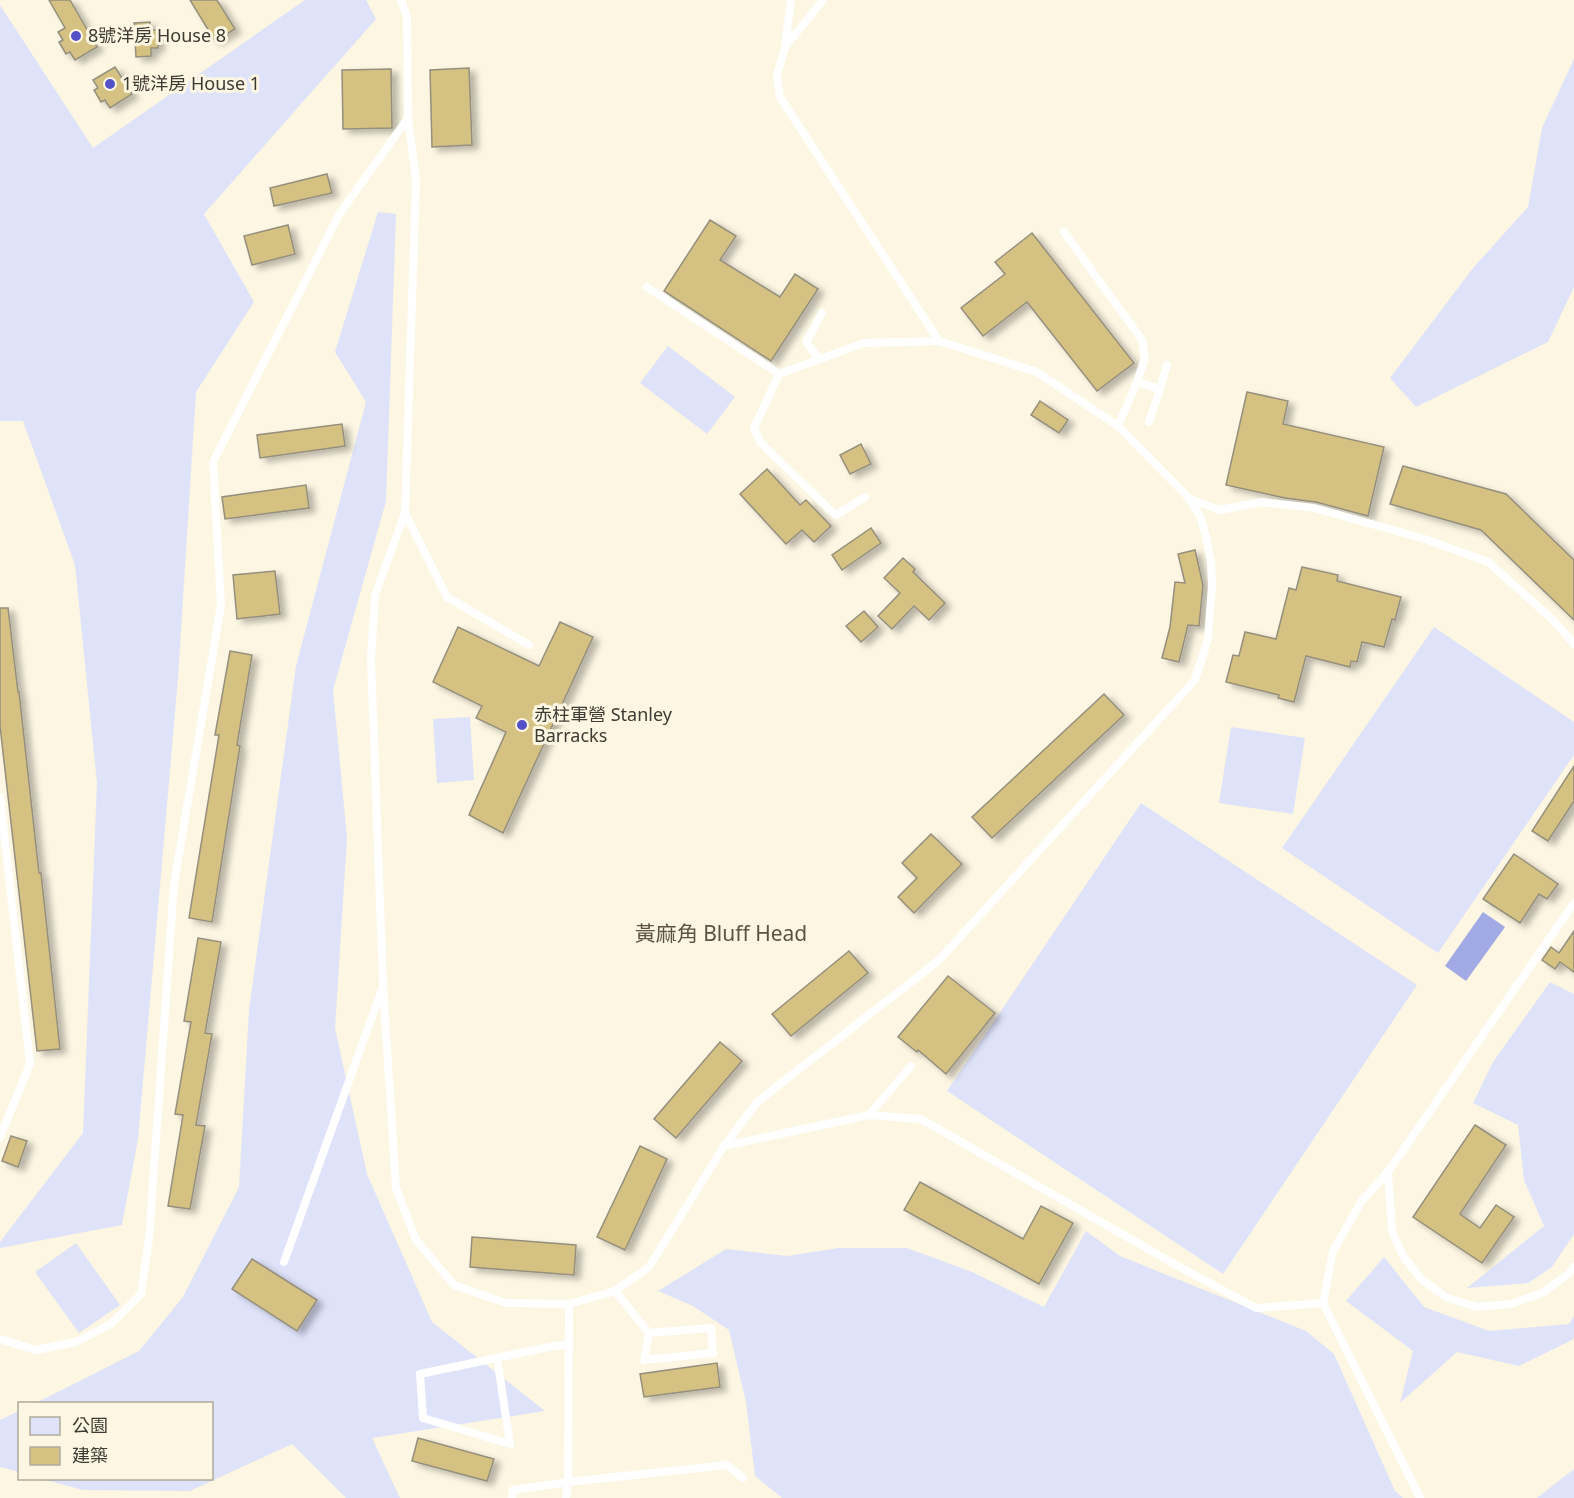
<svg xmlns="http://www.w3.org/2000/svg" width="1574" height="1498" font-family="'Noto Sans','Noto Sans TC',sans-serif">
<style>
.green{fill:#dfe3f9}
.water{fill:#a2aae5}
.building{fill:#d5c282;stroke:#958f7d;stroke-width:1.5;filter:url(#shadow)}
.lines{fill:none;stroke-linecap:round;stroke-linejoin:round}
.lane{stroke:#fff;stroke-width:8}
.poi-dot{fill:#5351c8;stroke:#fcf6e2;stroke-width:2}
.labels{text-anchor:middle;stroke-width:6;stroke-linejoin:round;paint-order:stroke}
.poi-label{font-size:18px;fill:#3c3a32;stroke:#fcf6e2;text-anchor:start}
.quarter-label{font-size:21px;fill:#595443;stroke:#fcf6e2}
</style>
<defs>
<filter id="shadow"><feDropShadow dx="6" dy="4" stdDeviation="3" flood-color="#0004"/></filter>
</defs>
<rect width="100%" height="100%" fill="#fcf6e2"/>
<g class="green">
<polygon points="305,0 366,0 376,19 204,214 254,302 196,392 178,678 138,1139 122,1225 0,1248 0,1242 83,1133 97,783 75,565 23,421 0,421 0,5 93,148"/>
<polygon points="1574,59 1574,287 1548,342 1416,407 1390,378 1473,268 1528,207 1542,128"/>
<polygon points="378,212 396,214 386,501 333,690 347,838 335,1028 367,1174 432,1322 545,1411 372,1438 400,1498 346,1498 292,1444 190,1491 83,1490 42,1479 212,1478 212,1404 34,1404 139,1351 183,1297 239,1187 249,1010 296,666 366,402 335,352"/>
<polygon points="668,346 735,397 707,434 640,383"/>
<polygon points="1434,627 1574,722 1574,755 1438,953 1282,848"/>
<polygon points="470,717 474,780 437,783 433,719"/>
<polygon points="1231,727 1305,738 1293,814 1219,803"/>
<polygon points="1141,803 1417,985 1223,1274 947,1091"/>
<polygon points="1550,982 1574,994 1574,1234 1552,1267 1528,1283 1467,1288 1544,1226 1524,1180 1518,1125 1473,1103 1493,1062"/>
<polygon points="1086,1231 1120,1256 1306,1331 1334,1354 1395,1491 1403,1498 782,1498 755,1476 746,1402 729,1330 693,1306 658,1291 726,1249 787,1256 839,1248 907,1248 972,1272 1044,1307"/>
<polygon points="76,1243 120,1305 79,1333 35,1272"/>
<polygon points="1384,1257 1424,1307 1489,1331 1569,1324 1574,1316 1574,1337 1572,1340 1519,1366 1457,1352 1400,1403 1413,1351 1346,1301"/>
<polygon points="19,1411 19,1472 0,1467 0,1420"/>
<polygon points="1574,1469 1574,1498 1537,1498"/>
</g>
<polygon class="water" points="1483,912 1505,927 1466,981 1445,966"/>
<g class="building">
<polygon points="49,0 70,0 97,47 75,60 70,52 66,54 59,42 63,40 58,32 65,28"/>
<polygon points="190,0 217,0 235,29 215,41"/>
<polygon points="150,22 150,30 158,30 158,48 151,48 151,56 136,57 134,23"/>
<polygon points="115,67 132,94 110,108 105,100 101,102 94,90 98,88 93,80"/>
<polygon points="469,68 472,145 432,147 430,70"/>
<polygon points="391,69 392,128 343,129 342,70"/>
<polygon points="327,174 332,193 274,206 270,188"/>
<polygon points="710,220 736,236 720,260 780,297 795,274 818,289 771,361 664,291"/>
<polygon points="288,225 295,254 252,265 244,236"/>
<polygon points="1032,233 1134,363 1097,391 1027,302 983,336 961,308 1005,274 995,262"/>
<polygon points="1247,392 1288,401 1283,424 1384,447 1368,516 1316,502 1285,498 1226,485"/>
<polygon points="1040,401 1068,420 1059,433 1031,415"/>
<polygon points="342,424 345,446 260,458 257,435"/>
<polygon points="861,444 871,464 850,474 840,455"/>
<polygon points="1403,466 1506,494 1574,560 1574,620 1481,530 1390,504"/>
<polygon points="767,469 800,505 806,500 831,526 814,542 802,530 786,544 740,494"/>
<polygon points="306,485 309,508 225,519 222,497"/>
<polygon points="871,528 881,543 842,570 832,555"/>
<polygon points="1195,550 1203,585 1199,626 1188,625 1179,662 1162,658 1170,627 1175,582 1185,583 1178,554"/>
<polygon points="903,558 915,569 913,572 945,603 929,620 914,606 892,629 878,616 900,593 884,578"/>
<polygon points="1302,567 1338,575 1337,581 1401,597 1395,620 1392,619 1384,647 1362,642 1357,662 1351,661 1350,667 1306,656 1294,702 1278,698 1279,695 1226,682 1233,655 1239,656 1245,632 1276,639 1289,588 1296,590"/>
<polygon points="275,571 280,614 237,619 233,575"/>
<polygon points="0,608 8,608 18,692 19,692 39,873 41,873 60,1049 37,1051 0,726"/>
<polygon points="864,611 878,627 861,642 846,626"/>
<polygon points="560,622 593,637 503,833 469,815 506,732 476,718 482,706 433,682 458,627 539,666"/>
<polygon points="230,651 252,655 237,745 240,746 212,922 189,918 219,735 215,735"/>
<polygon points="1104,694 1124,715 992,838 972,817"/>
<polygon points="1574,766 1574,801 1548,841 1532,831"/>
<polygon points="931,834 962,864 914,913 898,897 917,878 902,863"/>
<polygon points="1514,854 1558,884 1547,899 1539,894 1520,923 1483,899"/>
<polygon points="1574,931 1574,972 1560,962 1555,969 1542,960 1551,947 1559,953"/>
<polygon points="198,938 221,942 205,1033 212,1034 196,1125 205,1126 190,1209 168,1206 183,1115 175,1114 191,1022 184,1021"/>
<polygon points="849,951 868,973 791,1036 772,1014"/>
<polygon points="948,976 995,1013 946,1074 918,1050 917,1052 898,1037"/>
<polygon points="720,1042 742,1061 676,1138 654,1119"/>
<polygon points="1475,1125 1506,1145 1460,1214 1480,1228 1496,1205 1514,1217 1482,1263 1413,1217"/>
<polygon points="11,1136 27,1141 18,1167 2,1161"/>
<polygon points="640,1146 667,1159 625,1250 597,1237"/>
<polygon points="920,1182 1023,1239 1041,1206 1073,1223 1039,1284 904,1210"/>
<polygon points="472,1237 576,1245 574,1275 470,1267"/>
<polygon points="252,1259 317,1300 297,1331 232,1289"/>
<polygon points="717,1363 720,1387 644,1397 640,1374"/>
<polygon points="418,1438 494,1459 487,1481 412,1461"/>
</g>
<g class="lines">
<g class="lane">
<polyline points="401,0 407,17 408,118 416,180 405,513 375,595 371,659 383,985 396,1188 416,1240 454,1285 506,1303 569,1304 615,1291 649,1267 724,1146 757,1102 938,961 1195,680 1208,639 1212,586 1211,560 1206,537 1201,518 1189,498 1118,426 1037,372 939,341 780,97 777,75 785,47 823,0"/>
<polyline points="785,47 791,0"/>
<polyline points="1064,232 1142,340 1145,358 1137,382 1118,426"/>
<polyline points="647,287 779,374 864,343 939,341"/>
<polyline points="819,359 806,342 822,313"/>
<polyline points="779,374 754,428 761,443 830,510 836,515 865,497"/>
<polyline points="1137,382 1160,389 1167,365"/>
<polyline points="1149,422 1160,389"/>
<polyline points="1189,499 1220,510 1262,502 1314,508 1425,539 1488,562 1552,619 1574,644"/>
<polyline points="405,513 447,597 529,645"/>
<polyline points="0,797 30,1064 0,1137"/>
<polyline points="869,1115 911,1066"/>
<polyline points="724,1146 869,1115 921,1119 1176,1265 1256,1308 1323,1303 1420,1498"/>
<polyline points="1388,1172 1392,1231 1403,1256 1421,1279 1447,1298 1477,1307 1511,1304 1542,1293 1568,1274 1574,1267"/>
<polyline points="284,1262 382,989"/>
<polyline points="615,1291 649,1333 644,1360 713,1353 711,1328 649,1333"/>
<polyline points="1323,1303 1333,1251 1361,1202 1388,1172 1574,903"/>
<polyline points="0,1339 36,1350 76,1342 111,1324 141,1294 149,1239 174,884 221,605 213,462 340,213 408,118"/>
<polyline points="497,1358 510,1444 423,1418 420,1374 549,1347 570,1344"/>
<polyline points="512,1498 513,1490 568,1482 727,1465 743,1478"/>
<polyline points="566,1498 568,1482 569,1304"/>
</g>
</g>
<g class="poi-dot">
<circle cx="76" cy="36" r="6"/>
<circle cx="110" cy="84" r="6"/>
<circle cx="522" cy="725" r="6"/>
</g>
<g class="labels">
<g class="poi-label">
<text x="88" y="42">8號洋房 House 8</text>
<text x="122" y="90">1號洋房 House 1</text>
<text x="534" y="721">赤柱軍營 Stanley<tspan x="534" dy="21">Barracks</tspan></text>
</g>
<g class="quarter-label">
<text x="721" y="941">黃麻角 Bluff Head</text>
</g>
</g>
<rect x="18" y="1402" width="195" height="78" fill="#fcf6e2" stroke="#afab9c" stroke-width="1.5"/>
<rect x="30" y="1417" width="30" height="18" fill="#dfe3f9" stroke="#afab9c" stroke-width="1.5"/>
<text x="72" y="1432" font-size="18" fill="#3c3a32">公園</text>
<rect x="30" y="1447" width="30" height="18" fill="#d5c282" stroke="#afab9c" stroke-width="1.5"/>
<text x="72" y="1462" font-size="18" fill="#3c3a32">建築</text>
</svg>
